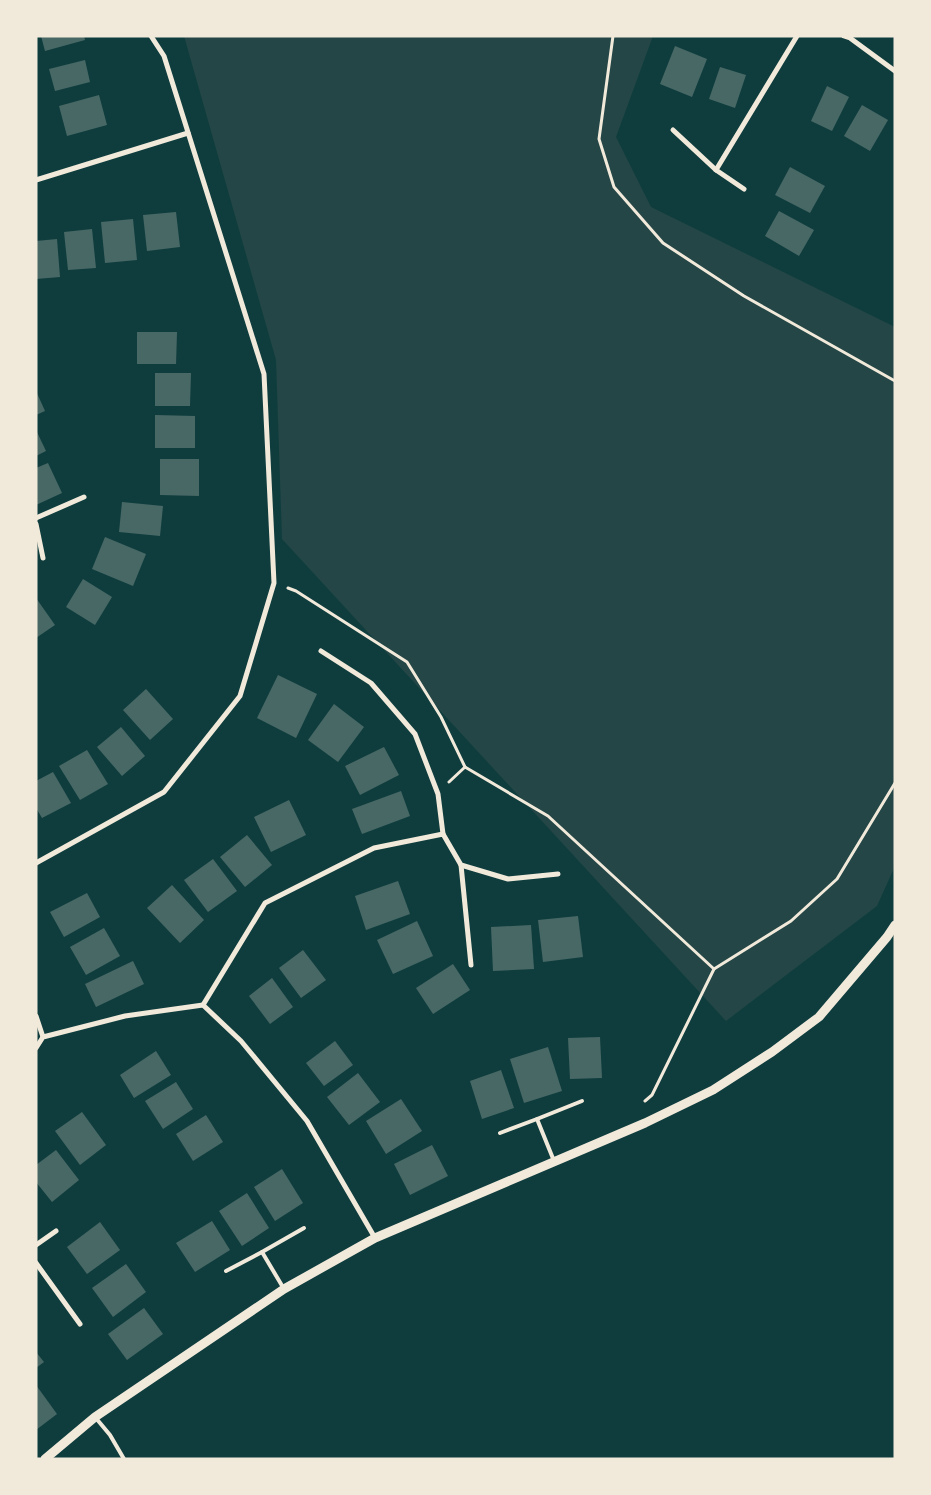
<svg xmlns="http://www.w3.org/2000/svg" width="931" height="1495" font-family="'Work Sans',sans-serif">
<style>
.green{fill:#244646}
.building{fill:#486865}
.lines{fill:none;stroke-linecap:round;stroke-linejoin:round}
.path{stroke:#f1e9da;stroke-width:3}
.service{stroke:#f1e9da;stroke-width:4}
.minor{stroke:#f1e9da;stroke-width:5}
.tertiary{stroke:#f1e9da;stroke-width:9}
</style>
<rect width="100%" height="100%" fill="#0f3d3e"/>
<polygon class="green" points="184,36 653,36 616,137 651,207 895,327 895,866 877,906 726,1021 282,539 276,360"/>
<g class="building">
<polygon points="41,36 84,36 85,40 45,51"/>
<polygon points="675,46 707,59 692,97 660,84"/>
<polygon points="85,60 90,82 55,91 49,69"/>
<polygon points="720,67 746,75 735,108 709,99"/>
<polygon points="827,86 849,97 832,131 811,121"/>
<polygon points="99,95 107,125 67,136 59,106"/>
<polygon points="862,105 888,120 870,151 844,136"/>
<polygon points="790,167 825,186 810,213 775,195"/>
<polygon points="779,211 814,230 799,256 765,236"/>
<polygon points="176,212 180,247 147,251 143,215"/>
<polygon points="133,219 137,260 105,263 101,222"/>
<polygon points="92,229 96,268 68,270 64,232"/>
<polygon points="57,239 60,277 36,279 36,241"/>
<polygon points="137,332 177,332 176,364 137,364"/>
<polygon points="155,373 191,373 190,406 155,406"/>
<polygon points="36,391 45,411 36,415"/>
<polygon points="155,415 195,416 195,448 155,448"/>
<polygon points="36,430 46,451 36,456"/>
<polygon points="160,459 199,459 199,496 160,495"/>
<polygon points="48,463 62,493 36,505 36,468"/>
<polygon points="122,502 163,506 160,536 119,532"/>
<polygon points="105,537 146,554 133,586 92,569"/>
<polygon points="83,579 112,597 95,625 66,607"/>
<polygon points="36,598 55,625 36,638"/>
<polygon points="278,675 317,694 296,738 257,718"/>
<polygon points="146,689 173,719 150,740 123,710"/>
<polygon points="334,704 364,727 338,762 308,740"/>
<polygon points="121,727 145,756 122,776 97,747"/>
<polygon points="384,747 399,775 360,795 345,766"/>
<polygon points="87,750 108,784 80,800 59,766"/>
<polygon points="53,772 71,803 42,818 36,808 36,781"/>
<polygon points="401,791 410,816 362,834 352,809"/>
<polygon points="289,800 306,835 271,852 254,817"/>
<polygon points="247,835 272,865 245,887 220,857"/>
<polygon points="213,859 237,891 208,912 184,880"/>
<polygon points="398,881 410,914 366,930 355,896"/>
<polygon points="172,885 204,920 180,943 147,908"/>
<polygon points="87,893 100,917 64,937 50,912"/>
<polygon points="578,916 583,957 543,962 538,920"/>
<polygon points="417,921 433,956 393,974 377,940"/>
<polygon points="531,925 534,969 493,971 491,927"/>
<polygon points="104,928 120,956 86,975 70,947"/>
<polygon points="303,950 326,980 301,998 279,968"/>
<polygon points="133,961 144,984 96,1007 85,984"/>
<polygon points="453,964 470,990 433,1014 416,988"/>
<polygon points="272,978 293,1007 270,1024 249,996"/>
<polygon points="600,1037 602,1078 570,1079 568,1038"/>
<polygon points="335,1041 353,1065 324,1086 306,1063"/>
<polygon points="548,1047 562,1091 524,1103 510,1059"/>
<polygon points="156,1051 171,1075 134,1098 120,1075"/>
<polygon points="501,1070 514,1108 482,1119 470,1081"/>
<polygon points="358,1073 380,1102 349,1125 327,1097"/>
<polygon points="176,1082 193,1109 163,1129 145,1101"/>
<polygon points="401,1099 422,1131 386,1154 366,1121"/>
<polygon points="82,1112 106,1145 80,1165 55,1131"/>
<polygon points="206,1115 223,1142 193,1161 176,1134"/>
<polygon points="432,1145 448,1176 410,1195 394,1164"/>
<polygon points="56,1150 79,1180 52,1202 36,1182 36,1165"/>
<polygon points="282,1169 303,1203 275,1221 254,1187"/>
<polygon points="247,1193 269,1228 242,1246 219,1211"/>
<polygon points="212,1221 230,1250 195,1272 176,1243"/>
<polygon points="100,1222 120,1250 87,1274 67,1247"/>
<polygon points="126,1264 146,1292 113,1317 92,1288"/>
<polygon points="144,1308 163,1334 127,1360 108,1334"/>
<polygon points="36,1352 44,1362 36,1368"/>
<polygon points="36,1385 57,1414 36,1430"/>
</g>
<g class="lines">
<g class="path">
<polyline points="613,36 599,139 614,187 663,243 744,296 895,381"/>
<polyline points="288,588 296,591 407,662 441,717 465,767"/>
<polyline points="449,782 465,767 548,816 714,969 791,921 837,879 895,783"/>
<polyline points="645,1101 652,1095 714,969"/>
</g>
<g class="service">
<polyline points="537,1119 582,1101"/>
<polyline points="500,1133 537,1119 554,1161"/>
<polyline points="262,1252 304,1228"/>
<polyline points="226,1271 262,1252 284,1289"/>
<polyline points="95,1417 110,1435 124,1459"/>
</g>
<g class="minor">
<polyline points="844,36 850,38 895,71"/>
<polyline points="673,130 716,170"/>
<polyline points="36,180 188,133"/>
<polyline points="744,189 716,170 797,36"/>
<polyline points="36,518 84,497"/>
<polyline points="36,524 43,558"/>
<polyline points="321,651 371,683 415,734 438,794 443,834"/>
<polyline points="36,863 164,792 240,696 274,583 264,374 164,56 151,36"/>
<polyline points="461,865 471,965"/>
<polyline points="203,1005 265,903 374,848 443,834 461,865 508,879 558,874"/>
<polyline points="36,1016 43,1037"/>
<polyline points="36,1048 43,1037 125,1016 203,1005 241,1041 307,1121 375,1238"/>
<polyline points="36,1245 56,1231"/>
<polyline points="36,1263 80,1324"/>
</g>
<polyline class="tertiary" points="45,1459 95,1417 284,1289 375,1238 645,1123 713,1090 772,1052 819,1017 887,937 895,925"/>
</g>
<rect width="931" height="1495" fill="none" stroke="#f1e9da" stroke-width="75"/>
</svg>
